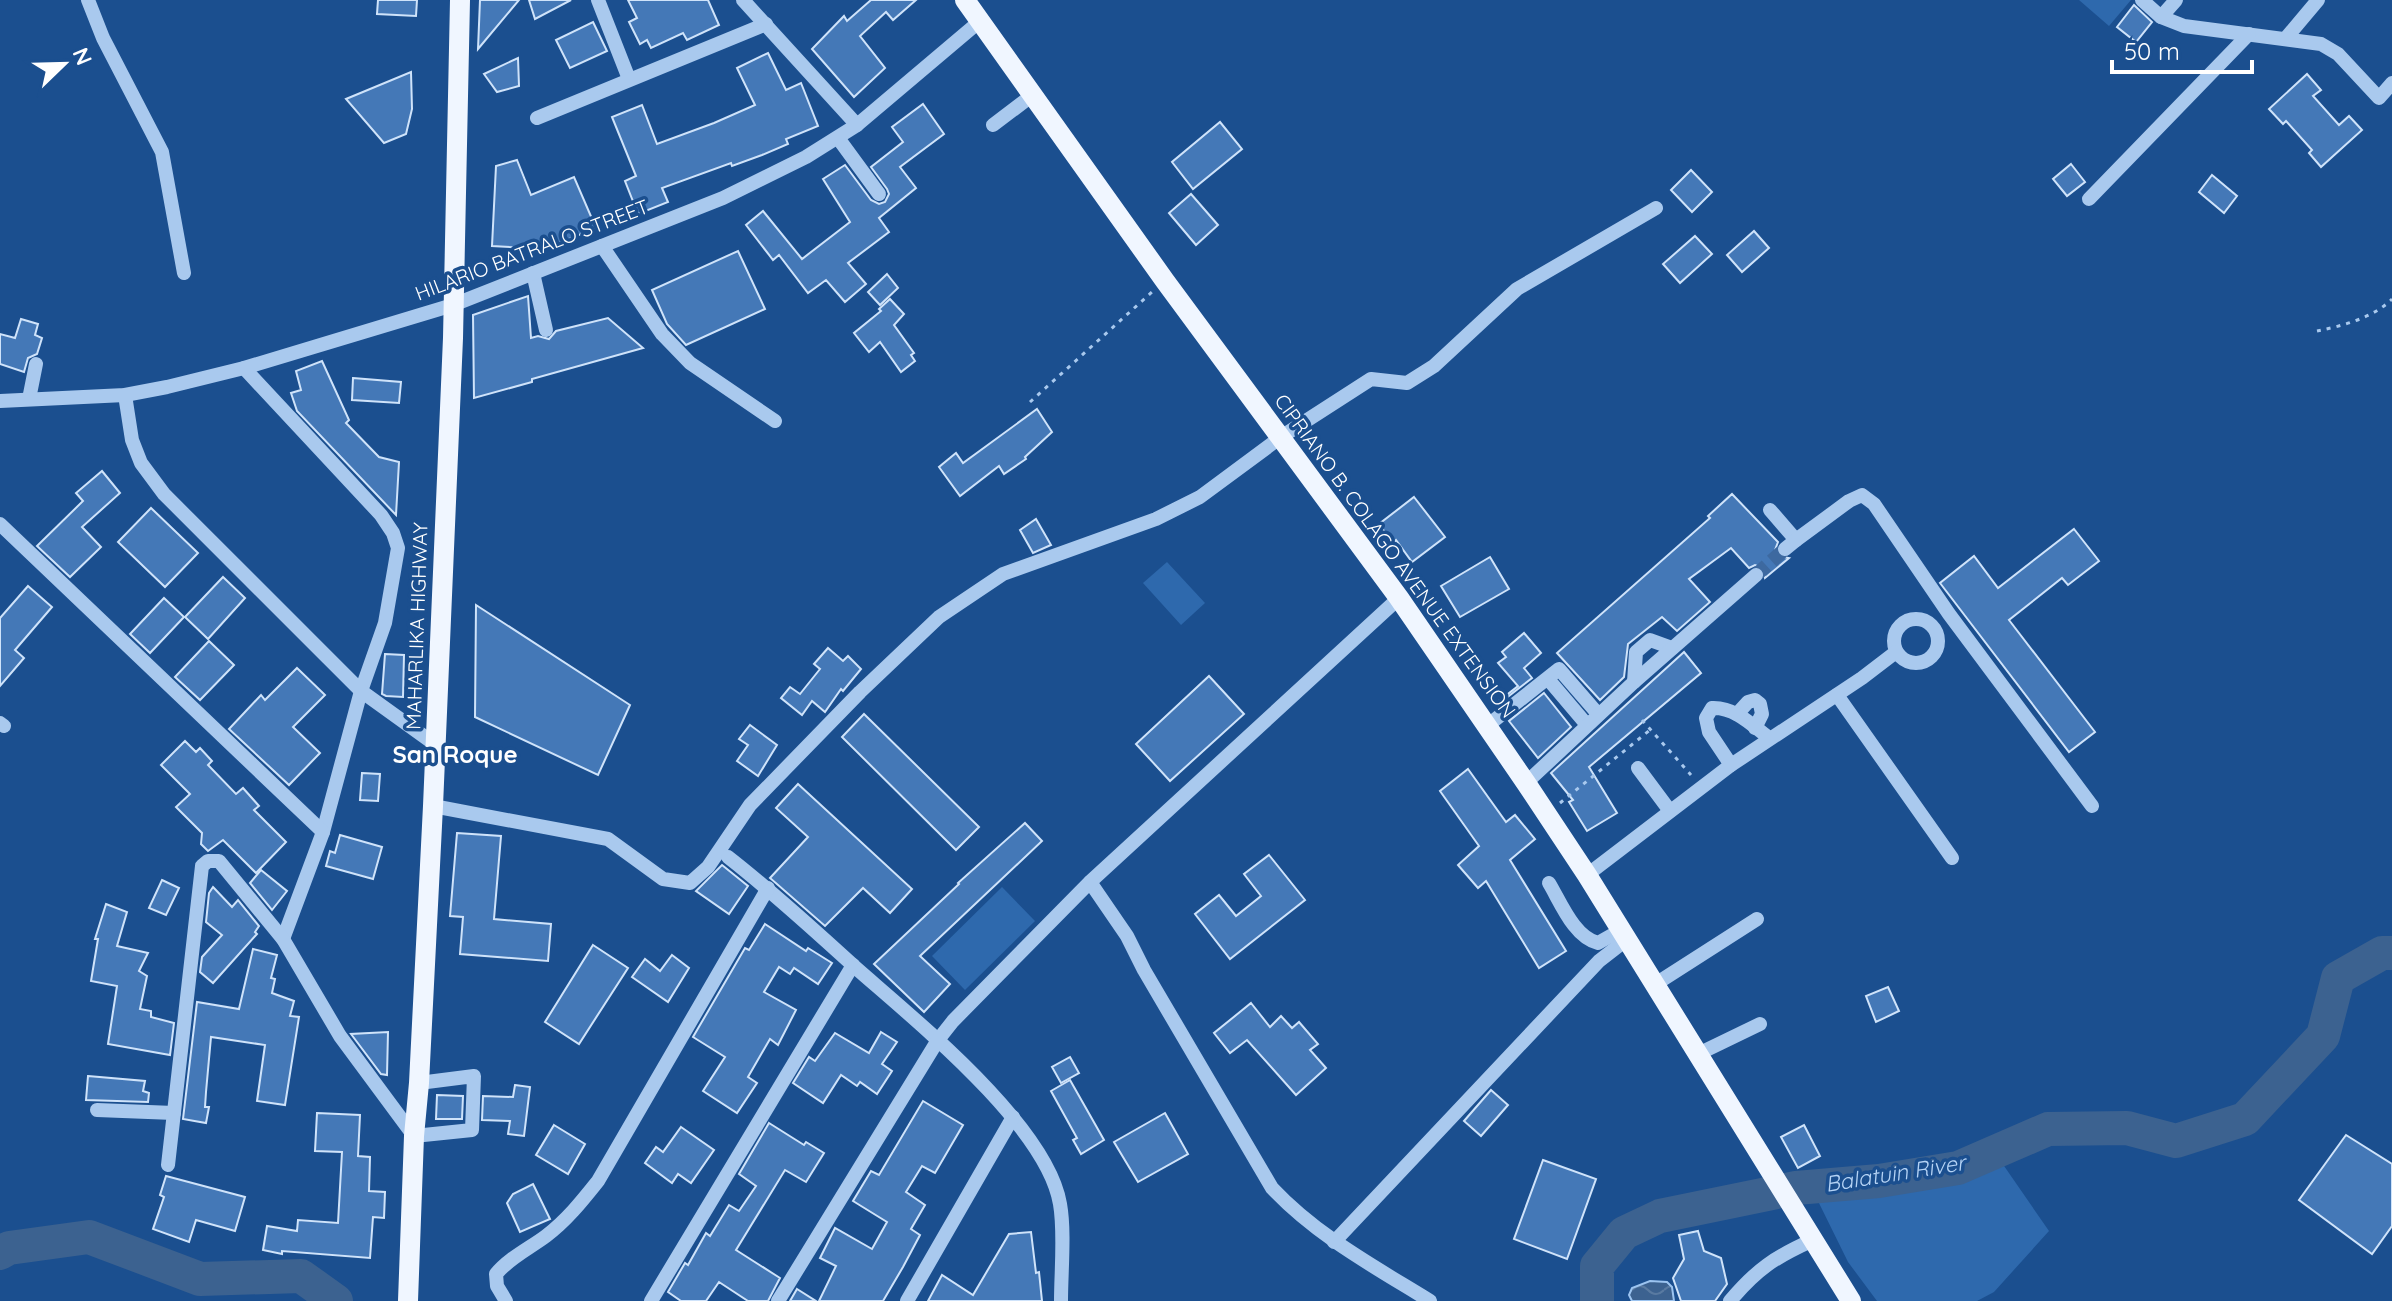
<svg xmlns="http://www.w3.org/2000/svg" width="2392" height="1301" font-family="Quicksand,sans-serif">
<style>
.green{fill:#2e69ad}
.water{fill:url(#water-waves);stroke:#9cc4f0;stroke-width:2}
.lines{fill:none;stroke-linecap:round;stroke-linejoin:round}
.river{stroke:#3c6290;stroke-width:34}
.building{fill:#4478b7;stroke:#cfe3fa;stroke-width:2}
.minor-tunnel{stroke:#3d69a0;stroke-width:14;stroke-dasharray:14 7;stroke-linecap:butt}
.path{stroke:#a9c9ee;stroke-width:3;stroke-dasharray:4 6;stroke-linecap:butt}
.minor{stroke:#a9c9ee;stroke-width:14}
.major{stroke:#f0f6ff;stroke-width:20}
.labels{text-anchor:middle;stroke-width:7;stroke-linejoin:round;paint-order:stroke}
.street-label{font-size:20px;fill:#fff;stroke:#1b4f8f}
.water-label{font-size:22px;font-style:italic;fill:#b5d3f5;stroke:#1b4f8f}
.quarter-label{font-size:24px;font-weight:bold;fill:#fff;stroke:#1b4f8f}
</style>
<defs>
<pattern id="water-waves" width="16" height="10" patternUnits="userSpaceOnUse" patternTransform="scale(2)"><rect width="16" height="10" fill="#3c6290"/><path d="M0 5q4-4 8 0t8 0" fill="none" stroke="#597aa1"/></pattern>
</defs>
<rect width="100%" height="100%" fill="#1b4f8f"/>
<g class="green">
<polygon points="2079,0 2131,0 2109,26"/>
<polygon points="1167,562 1205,603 1181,625 1143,583"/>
<polygon points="1002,887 1035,921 965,990 932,956"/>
<polygon points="2002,1163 2049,1231 1994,1292 1977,1301 1877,1301 1848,1262 1816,1197 1923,1179"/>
</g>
<polygon class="water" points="1650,1281 1667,1282 1672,1287 1674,1301 1632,1301 1629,1295 1632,1288"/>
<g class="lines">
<g class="river">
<polyline points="0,1253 9,1248 89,1237 200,1279 301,1276 336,1301"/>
<polyline points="1597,1301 1597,1266 1624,1233 1660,1216 1796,1188 1879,1181 1958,1168 2048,1129 2127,1128 2176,1141 2245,1119 2323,1036 2338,978 2382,953 2392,953"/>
</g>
</g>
<g class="building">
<polygon points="378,0 417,0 416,16 377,14"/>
<polygon points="480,0 519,0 478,49"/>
<polygon points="529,0 571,0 535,19"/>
<polygon points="628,0 708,0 719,25 687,40 683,33 651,48 647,40 640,44 629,22 637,18"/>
<polygon points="871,0 916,0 893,20 886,12 860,36 885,68 854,97 812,49 844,16 847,21"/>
<polygon points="2134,5 2152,22 2136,42 2117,27"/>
<polygon points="593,22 607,51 570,68 556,40"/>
<polygon points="768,53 786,90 801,83 818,126 786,139 788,144 762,155 732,166 731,163 662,188 668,202 638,214 625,181 636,176 612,117 642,105 657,144 714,123 755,105 737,68"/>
<polygon points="518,58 519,86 497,92 484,74"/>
<polygon points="411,72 412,109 406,134 384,143 346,99"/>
<polygon points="2307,74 2321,90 2313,96 2339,125 2349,116 2362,130 2321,167 2309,153 2312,150 2286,121 2283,124 2269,109"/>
<polygon points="923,104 944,134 900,167 916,188 879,218 889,232 848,263 866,284 845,302 826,280 808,293 779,255 773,260 746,225 763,211 802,259 850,222 823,179 845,165 871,200 879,204 885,202 889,194 887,189 871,167 903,142 892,127"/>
<polygon points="1220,122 1242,149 1193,189 1172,162"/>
<polygon points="517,160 531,195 574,177 596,228 545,249 492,246 496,166"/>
<polygon points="2071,164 2085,182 2067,196 2053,179"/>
<polygon points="1691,170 1712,192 1692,212 1671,190"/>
<polygon points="2212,175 2237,196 2224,213 2199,192"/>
<polygon points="1191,194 1218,225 1196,245 1169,213"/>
<polygon points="1754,231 1769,248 1742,272 1727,255"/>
<polygon points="1695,236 1712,254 1680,283 1663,264"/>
<polygon points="738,251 765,309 686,345 667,324 652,290"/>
<polygon points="887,274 898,288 880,305 868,292"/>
<polygon points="528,296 531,338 538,336 549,339 556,331 608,318 643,348 532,379 532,382 474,398 473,315"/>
<polygon points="890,299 904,314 894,325 914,353 911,355 915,361 901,372 880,342 869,352 854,333 881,311 879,309"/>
<polygon points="21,319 38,324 35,335 42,338 37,354 28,358 24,372 0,364 0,334 15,338"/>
<polygon points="322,361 349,420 346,423 379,457 399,462 396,515 297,411 291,393 301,390 296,371"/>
<polygon points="353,378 401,382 399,403 352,400"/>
<polygon points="1037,409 1052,432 1025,457 1026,459 1004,474 999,466 960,496 939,467 956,453 963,463"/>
<polygon points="102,471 120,493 82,527 101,547 70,577 37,546 83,501 76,493"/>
<polygon points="1732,494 1778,542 1775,550 1778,556 1789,558 1765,578 1763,568 1755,565 1749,568 1731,548 1689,579 1710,602 1677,631 1662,617 1628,644 1624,677 1600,700 1557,653 1710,518 1708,516"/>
<polygon points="1414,497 1445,537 1412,562 1396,540 1393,543 1379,524"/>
<polygon points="151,508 198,553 165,587 118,542"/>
<polygon points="1036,519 1051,545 1033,553 1020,530"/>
<polygon points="2074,529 2099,561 2068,585 2062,578 2009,620 2095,732 2069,752 1940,583 1974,556 1998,588"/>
<polygon points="1490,557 1509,589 1460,617 1441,586"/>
<polygon points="223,577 245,598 208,639 185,617"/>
<polygon points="28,586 52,607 15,650 24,658 0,686 0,618"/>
<polygon points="164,598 184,617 150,653 130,634"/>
<polygon points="476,605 630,705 598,775 475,717"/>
<polygon points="1524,633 1541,653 1524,668 1532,678 1496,706 1495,704 1518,686 1498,663 1506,657 1502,652"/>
<polygon points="209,641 234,665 200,700 175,677"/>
<polygon points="828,648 843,661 848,656 861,669 843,691 841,689 825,712 812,701 802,715 781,698 790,687 800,694 820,669 814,664"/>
<polygon points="1684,652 1701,673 1589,767 1617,813 1587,831 1569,802 1573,800 1551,773"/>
<polygon points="385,654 404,655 403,697 386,696 382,694"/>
<polygon points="297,668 325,695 293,727 320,753 289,785 229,729 261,695 265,700"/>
<polygon points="1209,676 1244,714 1170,781 1136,744"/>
<polygon points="1544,693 1571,727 1538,758 1509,721"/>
<polygon points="864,714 979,827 956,850 842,737"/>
<polygon points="750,725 777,745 758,776 737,761 748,745 739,739"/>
<polygon points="185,741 196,752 200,748 212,761 208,765 236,794 243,788 259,806 254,810 286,842 256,873 223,840 208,851 201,844 202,833 176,807 190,794 161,765"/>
<polygon points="1468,769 1506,822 1515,815 1535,839 1510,860 1566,951 1539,968 1486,881 1478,888 1458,865 1479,846 1440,791"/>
<polygon points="362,773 380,774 378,801 360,800"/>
<polygon points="798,784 912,889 890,913 863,888 825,926 770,878 808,837 776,808"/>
<polygon points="1025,823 1042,841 920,956 950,984 924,1012 874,964 959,884 958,883"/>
<polygon points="457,833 501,836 494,919 551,924 548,961 460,954 463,917 450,916"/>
<polygon points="340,835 382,847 373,879 326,866 330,851 335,853"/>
<polygon points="1269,855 1305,900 1230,959 1195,914 1219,895 1236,916 1261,896 1244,874"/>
<polygon points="722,865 748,886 729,914 696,891"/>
<polygon points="261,870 287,891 272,910 250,883"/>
<polygon points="162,880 179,888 166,915 149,908"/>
<polygon points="213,887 232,907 238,900 259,926 255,932 257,934 213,983 200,972 202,957 222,935 206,922 209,893"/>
<polygon points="106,904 127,912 117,946 148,953 139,971 147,976 140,1009 151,1011 151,1017 174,1023 170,1055 108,1044 117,986 91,981 98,939 95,939"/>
<polygon points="765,924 806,951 808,948 832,963 818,984 794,968 790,974 779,967 764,992 796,1010 778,1045 770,1039 748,1077 757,1083 737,1113 703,1091 725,1057 693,1037 745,948 749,950"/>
<polygon points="593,945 628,968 579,1044 545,1022"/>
<polygon points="253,949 277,955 271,978 275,979 272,993 294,1001 290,1016 299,1017 285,1105 257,1101 265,1045 211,1037 206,1092 205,1107 209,1107 206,1123 183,1119 197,1002 239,1009"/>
<polygon points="672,955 689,968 668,1002 632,977 645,959 660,971"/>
<polygon points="1888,987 1899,1011 1876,1022 1866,996"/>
<polygon points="1251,1003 1270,1027 1281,1016 1292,1028 1299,1022 1318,1044 1310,1050 1326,1068 1296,1095 1247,1040 1230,1053 1214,1033"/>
<polygon points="388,1032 387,1075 381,1074 351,1034"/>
<polygon points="881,1032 897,1042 882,1064 892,1071 877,1094 860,1082 857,1086 841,1075 823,1103 793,1083 809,1057 815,1061 835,1033 869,1053"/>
<polygon points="1070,1057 1079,1073 1061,1083 1052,1067"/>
<polygon points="88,1076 145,1081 143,1091 149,1093 148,1102 86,1100"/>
<polygon points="1070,1080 1104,1140 1081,1154 1073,1140 1077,1138 1051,1091"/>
<polygon points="515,1085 530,1087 524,1136 508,1134 510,1121 482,1120 483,1096 513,1097"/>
<polygon points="1491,1090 1508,1105 1481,1136 1464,1121"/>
<polygon points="437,1095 463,1096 462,1119 436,1119"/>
<polygon points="923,1101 963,1125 935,1173 922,1166 906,1192 925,1205 911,1229 920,1235 903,1267 883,1301 819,1301 836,1266 820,1258 835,1228 872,1249 887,1222 853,1201 871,1171 879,1175"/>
<polygon points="317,1113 360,1115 358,1156 370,1157 369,1191 385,1192 384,1218 373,1217 370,1258 282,1251 282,1254 263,1250 267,1226 297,1231 298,1220 338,1223 342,1152 315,1151"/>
<polygon points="1165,1113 1188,1154 1138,1182 1114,1142"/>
<polygon points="769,1123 804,1145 806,1142 824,1153 806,1182 785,1170 736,1250 780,1278 768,1301 748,1301 719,1282 706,1301 681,1301 668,1292 685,1263 688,1265 706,1233 710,1236 729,1205 739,1211 756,1186 739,1174"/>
<polygon points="554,1125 585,1144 568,1174 536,1155"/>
<polygon points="1804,1125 1820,1156 1798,1168 1781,1137"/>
<polygon points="681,1127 714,1150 691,1183 678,1174 672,1183 645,1163 656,1147 663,1152"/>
<polygon points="2346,1135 2392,1164 2392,1226 2372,1254 2299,1200"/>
<polygon points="1543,1160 1596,1179 1567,1259 1514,1239"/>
<polygon points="166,1176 245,1197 235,1231 196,1220 189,1242 153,1229 164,1197 160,1195"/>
<polygon points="533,1184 550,1219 520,1232 507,1203 513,1194"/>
<polygon points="1698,1231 1704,1251 1721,1258 1727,1284 1715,1301 1681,1301 1673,1278 1684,1259 1679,1235"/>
<polygon points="1031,1232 1036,1273 1039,1272 1042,1301 928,1301 942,1275 973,1295 1009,1234"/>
<polygon points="797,1289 816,1301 790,1301"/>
</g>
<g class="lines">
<polyline class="minor-tunnel" points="1756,575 1785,549"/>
<g class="path">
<path d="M2317 331C2342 326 2373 318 2392 299"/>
<polyline points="1030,402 1152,292"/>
<polyline points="1642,720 1691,775"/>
<polyline points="1560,803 1650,730"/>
</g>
<g class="minor">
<polyline points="88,0 103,38 162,152 184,273"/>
<polyline points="598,0 629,79"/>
<polyline points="743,0 857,125"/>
<polyline points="2142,0 2161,17 2184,26 2321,44 2338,54 2379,98 2392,83"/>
<polyline points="2161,17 2176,0"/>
<polyline points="2286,38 2318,0"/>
<polyline points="537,118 766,24"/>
<polyline points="993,125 1034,94"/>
<polyline points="838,138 879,194"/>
<polyline points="2089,199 2249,34"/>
<polyline points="602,246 662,334 690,363 775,421"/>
<polyline points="533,273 546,330"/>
<polyline points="244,368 381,515 393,533 398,548 385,623 361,691 323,832 283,939"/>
<polyline points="125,395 132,440 141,463 164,494 361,691 436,745"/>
<polyline points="29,399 36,364"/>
<polyline points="0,401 125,395 167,387 244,368 453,305 723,198 806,157 857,125 980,21"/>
<polyline points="1770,510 1796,540 1785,549"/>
<polyline points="0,524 323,832"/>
<polyline points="1796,540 1849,501 1862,495 1874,504 1949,614 2092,806"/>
<circle cx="1916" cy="641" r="22"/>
<polyline points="1548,679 1587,725"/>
<polyline points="1634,682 1636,652 1650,640 1672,648"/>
<polyline points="1837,695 1952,858"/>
<polyline points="1737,714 1748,702 1755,700 1760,704 1762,714 1755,728"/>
<polyline points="0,723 4,726"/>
<polyline points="1487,726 1559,669 1598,714"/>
<path d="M1731 765 1709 732 1706 718 1712 708C1735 707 1752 725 1769 738"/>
<polyline points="1638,768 1670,811"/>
<polyline points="1526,783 1634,682 1756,575"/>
<polyline points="433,806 608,839 663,879 690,883 708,867 750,805 860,692 939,617 1003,574 1156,519 1200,497 1281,437 1371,379 1407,383 1434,366 1517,289 1656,208"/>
<path d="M728 857C773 892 814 930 856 968 915 1020 1047 1126 1060 1204 1065 1232 1061 1272 1061 1301"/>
<polyline points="1587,875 1731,765 1862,678 1896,652"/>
<path d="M1090 882 1127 936 1144 970 1272 1188C1317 1236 1375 1267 1430 1301"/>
<path d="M1549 883C1561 903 1574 937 1598 943L1621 930"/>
<polyline points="1654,985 1757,919"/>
<polyline points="1698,1054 1760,1024"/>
<polyline points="97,1110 174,1113"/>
<polyline points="168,1165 202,866 208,861 219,861 283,939 340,1036 414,1136 472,1130 474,1076 419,1083"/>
<polyline points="1334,1242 1599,961 1626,940"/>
<path d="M506 1301 497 1286 496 1274C509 1258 530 1248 546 1236 567 1220 582 1201 598 1181L768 888"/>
<polyline points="651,1301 853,965"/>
<polyline points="778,1301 938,1040 953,1021 1090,882 1399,598"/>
<polyline points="907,1301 1013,1117"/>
<path d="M1730 1301C1757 1269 1775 1257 1813 1240"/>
</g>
<g class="major">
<polyline points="965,0 1165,281 1399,598 1526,783 1587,875 1851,1301"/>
<polyline points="408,1301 414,1136 419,1083 433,806 453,338 460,0"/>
</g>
</g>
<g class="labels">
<g class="street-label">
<text transform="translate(532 250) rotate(-21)" y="7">HILARIO BATRALO STREET</text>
<text transform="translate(1395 556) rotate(54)" y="7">CIPRIANO B. COLAGO AVENUE EXTENSION</text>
<text transform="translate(417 626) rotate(-88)" y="7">MAHARLIKA HIGHWAY</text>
</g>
<g class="water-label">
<text transform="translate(1895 1173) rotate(-9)" y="8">Balatuin River</text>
</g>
<g class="quarter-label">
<text x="455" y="763">San Roque</text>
</g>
</g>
<g transform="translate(64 64) rotate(67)" stroke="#1b4f8f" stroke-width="6" paint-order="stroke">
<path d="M0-6L14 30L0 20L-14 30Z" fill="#ffffff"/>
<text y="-12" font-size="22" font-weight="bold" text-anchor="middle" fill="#ffffff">N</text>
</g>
<path d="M2112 60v12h140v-12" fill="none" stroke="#ffffff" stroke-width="4"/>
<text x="2124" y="60" font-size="24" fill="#ffffff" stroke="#1b4f8f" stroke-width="6" paint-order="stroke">50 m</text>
</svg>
